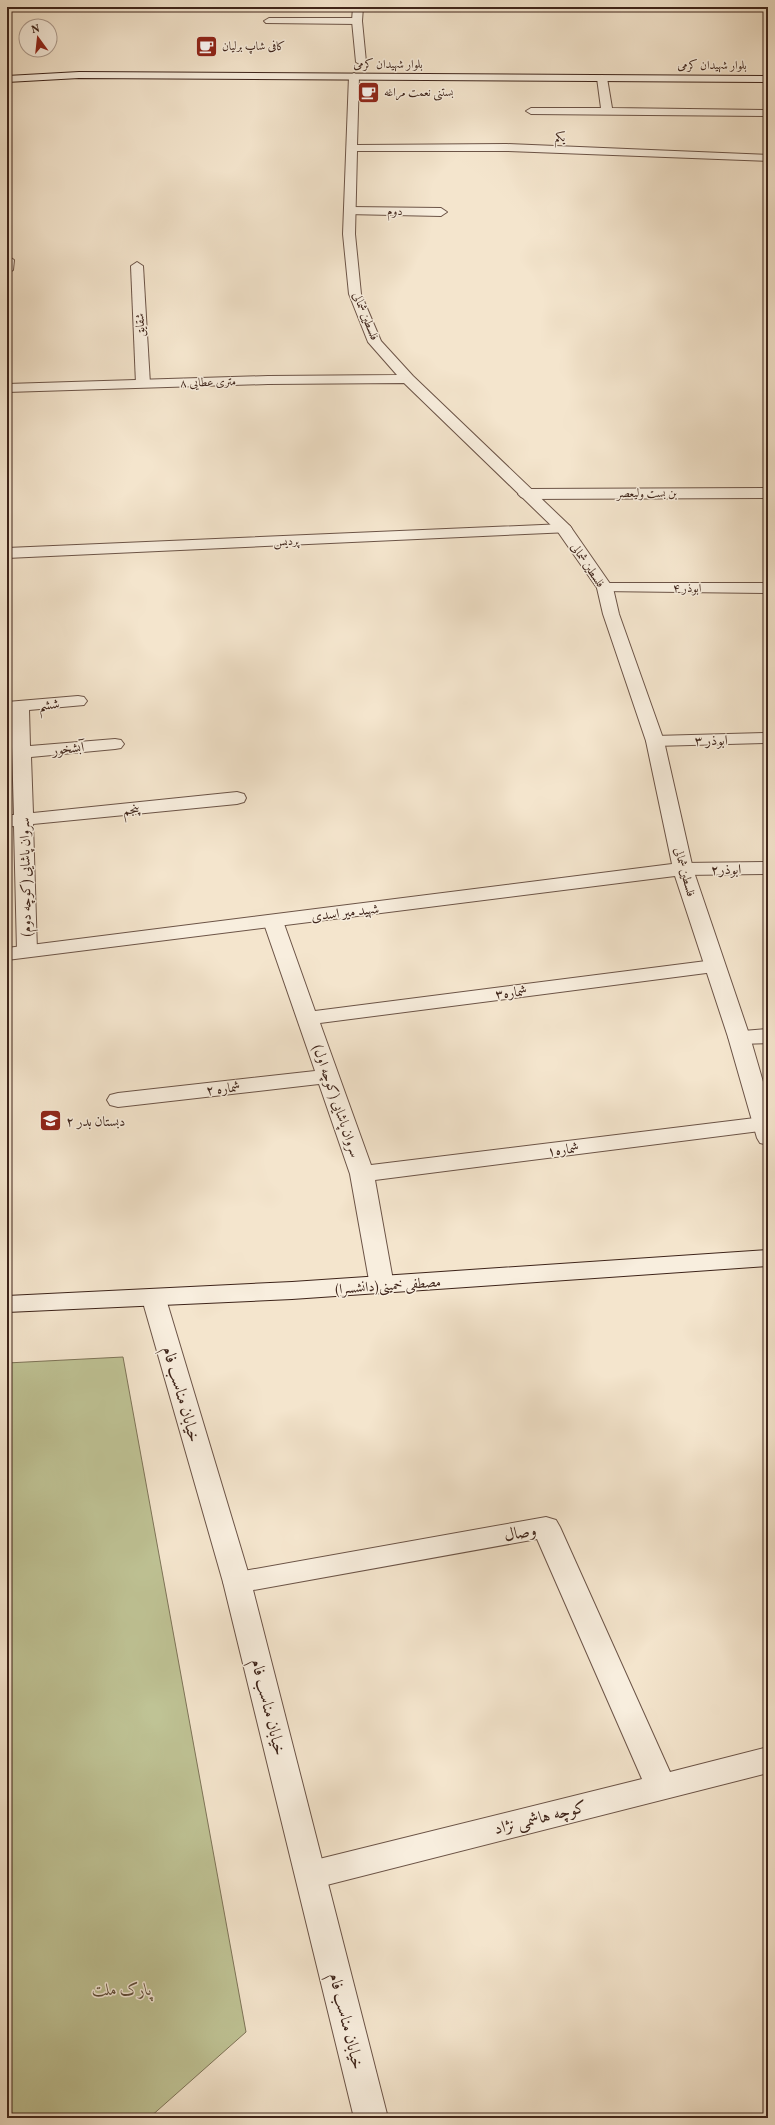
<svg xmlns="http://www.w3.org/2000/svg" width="775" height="2125" font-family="Vollkorn,Amiri,serif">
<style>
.green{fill:#bfc395;stroke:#7e7458}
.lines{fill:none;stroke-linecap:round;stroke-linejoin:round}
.lane-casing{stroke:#6c5447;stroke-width:2}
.street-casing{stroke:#6c5447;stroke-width:2}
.secondary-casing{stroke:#3e241a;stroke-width:2}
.lane{fill:#f8eede;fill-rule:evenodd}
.street{fill:#f8eede;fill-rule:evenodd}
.secondary{fill:#f8eede;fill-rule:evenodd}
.labels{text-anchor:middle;stroke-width:3;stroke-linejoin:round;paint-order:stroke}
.far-poi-label{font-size:12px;fill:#3e241a;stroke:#f8eede;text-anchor:start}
.far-street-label{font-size:12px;fill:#3e241a;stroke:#f8eede}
.street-label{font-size:14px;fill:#3e241a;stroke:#f8eede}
.poi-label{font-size:14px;fill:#3e241a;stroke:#f8eede;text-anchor:start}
.near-street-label{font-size:17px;fill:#3e241a;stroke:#f8eede}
.near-park-label{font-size:17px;font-style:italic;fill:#5e4c39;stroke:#f8eede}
</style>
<rect width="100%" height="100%" fill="#f4e5cd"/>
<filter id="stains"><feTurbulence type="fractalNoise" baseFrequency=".005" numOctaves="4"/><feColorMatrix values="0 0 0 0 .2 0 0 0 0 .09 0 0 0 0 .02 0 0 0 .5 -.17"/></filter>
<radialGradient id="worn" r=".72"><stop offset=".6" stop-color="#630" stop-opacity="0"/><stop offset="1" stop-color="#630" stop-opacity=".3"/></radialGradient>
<polygon class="green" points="123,1357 246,2032 149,2118 7,2118 7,1363"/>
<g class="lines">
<defs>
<g id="lane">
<polygon points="269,18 357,18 362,21 357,24 266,23 264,21"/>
<polygon points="602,75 607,78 612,108 768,110 768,116 531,114 526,111 531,108 601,108 597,78"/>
<polygon points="350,207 441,208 447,212 441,216 346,214 344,211 346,208"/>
<polygon points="8,256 14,260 13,270 7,274"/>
<polygon points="137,262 143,266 150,384 148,387 138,387 136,384 131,266"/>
<polygon points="768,488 768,498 526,499 521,497 518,494 521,491 526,489"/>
<polygon points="564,524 570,526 572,529 570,532 7,558 7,548"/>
<polygon points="605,583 768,583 768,593 599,591 597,588 599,585"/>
<polygon points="78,696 84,697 87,701 84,705 29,710 30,746 115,739 121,740 124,744 121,748 115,749 31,757 33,813 237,792 244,794 246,798 244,802 237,804 33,824 37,951 34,955 27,957 20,955 17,951 14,826 7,827 7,815 14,815 11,712 7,712 7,702"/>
<polygon points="768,733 768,743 655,746 649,745 646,741 649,737 655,736"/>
<polygon points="768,862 768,874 683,875 676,873 673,869 676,865 683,863"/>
<polygon points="273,915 280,917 283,921 315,1011 714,960 721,962 724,966 721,970 714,972 320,1023 371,1165 763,1117 768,1118 768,1130 375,1180 394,1286 391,1292 382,1294 373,1292 370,1286 350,1174 319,1084 118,1107 110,1105 107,1100 110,1095 118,1093 315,1071 263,921 266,917"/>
<polygon points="768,1029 768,1043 739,1044 731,1042 728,1037 731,1032"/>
<polygon points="546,1517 556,1520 560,1527 670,1772 768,1747 768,1773 311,1889 300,1885 295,1875 300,1865 311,1861 642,1779 537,1539 237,1593 227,1590 223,1582 227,1574"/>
</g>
<g id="street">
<polygon points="353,7 363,7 362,21 366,62 361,65 356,62 352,21"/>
<polygon points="354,73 359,76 357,145 507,144 768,155 768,161 507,151 357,151 355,234 361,294 381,341 413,376 570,526 613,588 619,614 664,741 693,869 750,1037 768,1099 768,1145 760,1143 757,1138 728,1037 675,876 7,960 7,948 672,864 646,741 603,614 597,588 558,532 404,383 268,384 7,392 7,384 268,376 397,375 368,342 349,294 343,234 349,76"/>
<polygon points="154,1291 163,1293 166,1299 251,1582 388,2118 354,2118 223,1582 142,1299 145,1293"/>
</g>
<g id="secondary">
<polygon points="79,72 768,76 768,82 79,78 7,82 7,76"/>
<polygon points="768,1250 768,1266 292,1299 7,1312 7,1296 292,1282"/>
</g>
</defs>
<use href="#lane" class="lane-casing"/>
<use href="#street" class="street-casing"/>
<use href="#secondary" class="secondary-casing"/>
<use href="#lane" class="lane"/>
<use href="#street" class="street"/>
<use href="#secondary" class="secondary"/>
</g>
<defs>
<symbol id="cafe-square" viewBox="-11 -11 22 22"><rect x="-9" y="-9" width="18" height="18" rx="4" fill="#8f2418" stroke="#f8eede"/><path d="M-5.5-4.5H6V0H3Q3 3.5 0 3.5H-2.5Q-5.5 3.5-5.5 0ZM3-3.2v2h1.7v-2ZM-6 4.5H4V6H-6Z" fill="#fff"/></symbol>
<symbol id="school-square" viewBox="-11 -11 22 22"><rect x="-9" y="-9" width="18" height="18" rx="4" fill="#8f2418" stroke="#f8eede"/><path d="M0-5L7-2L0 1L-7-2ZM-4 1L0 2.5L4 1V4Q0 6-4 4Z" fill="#fff"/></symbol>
</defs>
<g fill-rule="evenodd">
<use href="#cafe-square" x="194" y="34" width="25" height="25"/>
<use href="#cafe-square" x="356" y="80" width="25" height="25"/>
<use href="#school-square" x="38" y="1108" width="25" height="25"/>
</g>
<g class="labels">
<g class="far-poi-label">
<text x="222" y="50">کافی شاپ برلیان</text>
<text x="384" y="96">بستنی نعمت مراغه</text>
</g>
<g class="far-street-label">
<text x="388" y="68">بلوار شهیدان کرمی</text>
<text x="712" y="69">بلوار شهیدان کرمی</text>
<text transform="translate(560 137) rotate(3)" y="4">یکم</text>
<text transform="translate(395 211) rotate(1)" y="4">دوم</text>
<text transform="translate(366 316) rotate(68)" y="4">فلسطین شمالی</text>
<text transform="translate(140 325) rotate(-93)" y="4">شقایق</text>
<text transform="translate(208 382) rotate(-2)" y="4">۸ متری عطایی</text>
<text x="647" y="497">بن بست ولیعصر</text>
<text transform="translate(286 541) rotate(-2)" y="4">پردیس</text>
<text transform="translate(588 565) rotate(56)" y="4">فلسطین شمالی</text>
<text x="687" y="592">ابوذر ۴</text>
<text transform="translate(685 872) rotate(75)" y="4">فلسطین شمالی</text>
</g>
<g class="street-label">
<text transform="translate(49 704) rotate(-5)" y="5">ششم</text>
<text transform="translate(711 740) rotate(-1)" y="5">ابوذر ۳</text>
<text transform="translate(68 748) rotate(-6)" y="5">آبشخور</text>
<text transform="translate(131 809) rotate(-6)" y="5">پنجم</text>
<text transform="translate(726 869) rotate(-1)" y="5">ابوذر۲</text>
<text transform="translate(25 877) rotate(-91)" y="5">سروان پاشایی (کوچه دوم)</text>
<text transform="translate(345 912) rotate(-7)" y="5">شهید میر اسدی</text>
<text transform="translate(511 992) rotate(-7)" y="5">شماره۳</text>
<text transform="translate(223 1088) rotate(-7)" y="5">شماره ۲</text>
<text transform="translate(337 1101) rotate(71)" y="5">سروان پاشایی (کوچه اول)</text>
<text transform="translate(563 1149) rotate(-7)" y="5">شماره۱</text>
<text transform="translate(388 1285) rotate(-4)" y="5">(دانشسرا)مصطفی خمینی</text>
</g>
<g class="poi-label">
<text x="66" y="1126">دبستان بدر ۲</text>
</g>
<g class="near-street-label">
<text transform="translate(182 1394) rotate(74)" y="6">خیابان مناسب فام</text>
<text transform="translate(520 1532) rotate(-10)" y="6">وصال</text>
<text transform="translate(269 1707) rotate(76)" y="6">خیابان مناسب فام</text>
<text transform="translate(540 1817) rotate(-14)" y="6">کوچه هاشمی نژاد</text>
<text transform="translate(347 2021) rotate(76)" y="6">خیابان مناسب فام</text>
</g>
<g class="near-park-label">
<text x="122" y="1995">پارک ملت</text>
</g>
</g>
<rect width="775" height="2125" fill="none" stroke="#f4e5cd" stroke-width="24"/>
<rect x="8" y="8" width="759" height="2109" fill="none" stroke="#3e241a" stroke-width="2"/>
<rect x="12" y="12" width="751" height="2101" fill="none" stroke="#3e241a"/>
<g transform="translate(38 38) rotate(345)"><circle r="19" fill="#f8eede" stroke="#ae9d90"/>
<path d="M0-3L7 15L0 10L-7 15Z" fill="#8f2418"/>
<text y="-6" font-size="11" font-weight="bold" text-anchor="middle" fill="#3e241a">N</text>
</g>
<rect width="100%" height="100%" filter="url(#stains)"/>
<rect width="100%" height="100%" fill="url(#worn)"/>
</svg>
